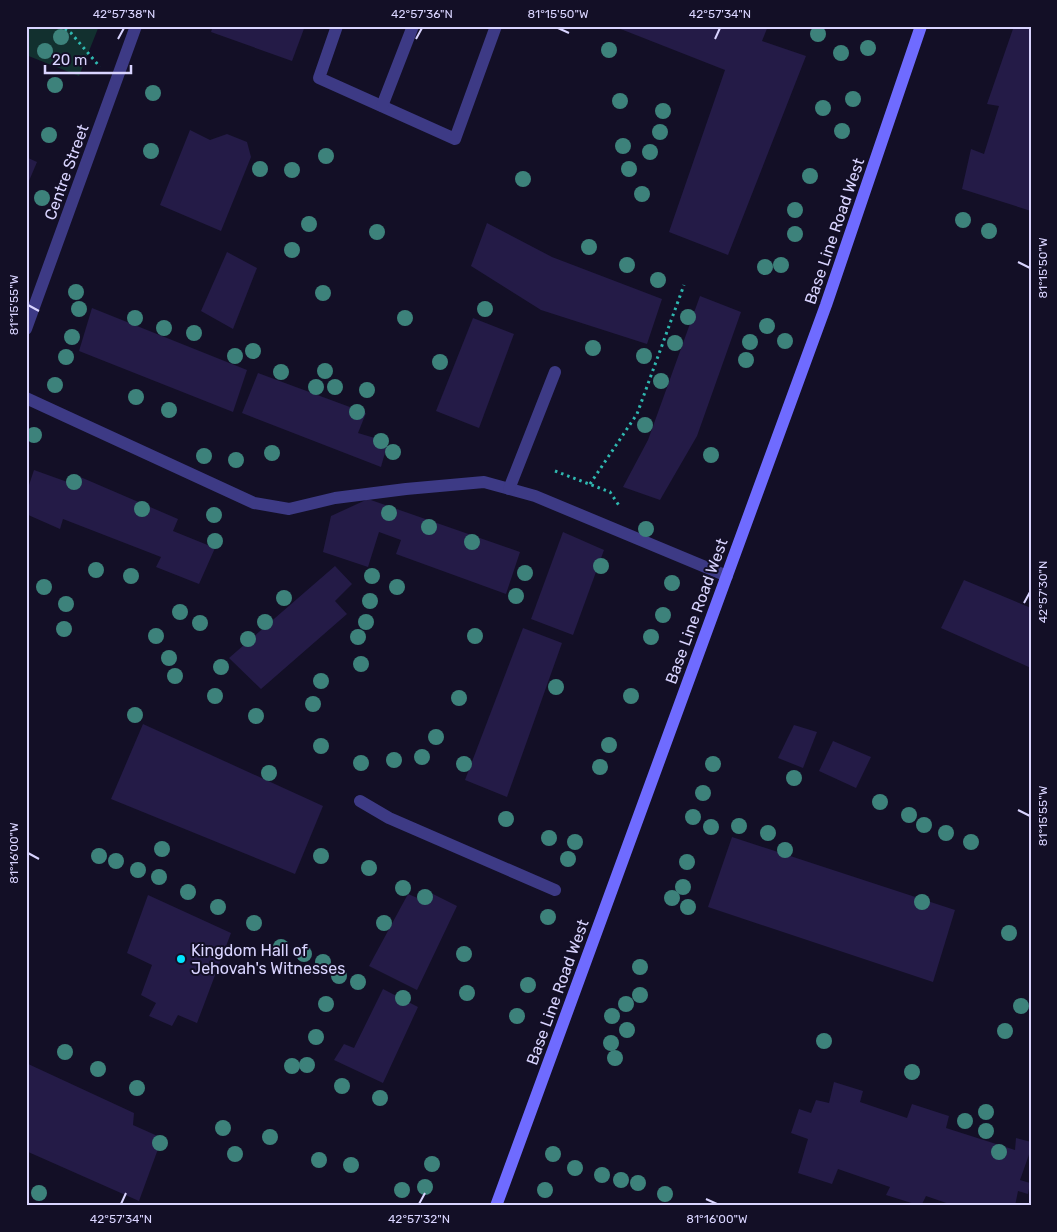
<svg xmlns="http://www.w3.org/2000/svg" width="1057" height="1232" font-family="Rubik,sans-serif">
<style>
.green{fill:#12302f}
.building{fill:#241b47}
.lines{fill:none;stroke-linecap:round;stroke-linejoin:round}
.path{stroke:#2fb8b0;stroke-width:3;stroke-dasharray:2.5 4;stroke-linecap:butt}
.lane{stroke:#3d3a85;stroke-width:12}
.street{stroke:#3d3a85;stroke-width:12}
.secondary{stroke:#6f6bff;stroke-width:12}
.tree{fill:#3d827b}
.ticks{fill:none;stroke:#d9d4ff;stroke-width:2}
.poi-dot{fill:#00e5ff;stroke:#130f26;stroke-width:2}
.labels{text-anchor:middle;stroke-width:4;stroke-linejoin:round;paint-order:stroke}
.street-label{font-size:16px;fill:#d9d4ff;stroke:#130f26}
.poi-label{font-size:16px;fill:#d9d4ff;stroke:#130f26;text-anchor:start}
.neatline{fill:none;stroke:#d9d4ff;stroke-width:2}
.ticks-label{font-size:12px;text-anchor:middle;fill:#d9d4ff}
</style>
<rect width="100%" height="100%" fill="#130f26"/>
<polygon class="green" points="26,26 99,26 79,76 26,55"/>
<g class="building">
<polygon points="213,26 305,26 292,61 211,32"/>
<polygon points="613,26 768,26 762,41 806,56 728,255 669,232 725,70"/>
<polygon points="1014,26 1031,28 1031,211 962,189 971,149 984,154 999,106 987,104"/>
<polygon points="190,130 210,140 227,134 247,142 251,157 221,231 160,205"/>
<polygon points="26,157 37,162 26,188"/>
<polygon points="487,223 552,257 662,299 647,344 541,310 471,266"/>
<polygon points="227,252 257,268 233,329 201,311"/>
<polygon points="700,296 741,312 697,436 660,500 623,487 648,440"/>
<polygon points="92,308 247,370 233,412 79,351"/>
<polygon points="473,318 514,334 479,428 436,411"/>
<polygon points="258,373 366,413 358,433 388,442 381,467 242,413"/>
<polygon points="34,470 73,484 78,476 178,519 173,531 215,548 199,584 156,567 161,557 63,519 60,529 26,514 26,494"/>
<polygon points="368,499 520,552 506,594 396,554 401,540 379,532 368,567 323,552 331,516"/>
<polygon points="563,532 604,550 573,635 531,619"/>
<polygon points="335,566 352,584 335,601 347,614 261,689 229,658"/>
<polygon points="964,580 1031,608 1031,668 941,628"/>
<polygon points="523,628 562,643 507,797 465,780"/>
<polygon points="143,724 323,806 295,874 111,799"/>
<polygon points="794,725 817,732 803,768 778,758"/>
<polygon points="833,741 871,757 856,788 819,771"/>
<polygon points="732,837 955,910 933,982 708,907"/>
<polygon points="431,893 457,906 417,990 369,966 408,894 427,902"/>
<polygon points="148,895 231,933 197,1023 178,1015 172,1026 149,1016 156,1003 141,995 152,965 127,953"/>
<polygon points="383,989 418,1007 383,1083 334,1060 344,1044 354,1048"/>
<polygon points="26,1063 134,1113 133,1125 162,1138 139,1201 26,1151"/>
<polygon points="834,1082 863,1091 860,1102 907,1118 912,1104 949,1116 946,1128 1015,1150 1016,1138 1031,1142 1031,1149 1020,1180 1030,1183 1028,1194 1018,1191 1015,1206 955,1206 926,1196 921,1206 886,1195 890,1187 838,1169 832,1184 798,1173 808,1139 791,1133 799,1109 811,1113 816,1100 829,1103"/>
</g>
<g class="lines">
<g class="path">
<polyline points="59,26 71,33 100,67"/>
<polyline points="555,471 610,492 620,507"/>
<polyline points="590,484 637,414 684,285"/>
</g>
<g class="lane">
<polyline points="337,26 319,78 455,139 496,26"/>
<polyline points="382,106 413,26"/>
<polyline points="26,398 254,503 289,509 335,498 406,489 484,482 535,496 727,576"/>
<polyline points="509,489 555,372"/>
<polyline points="360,801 389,818 555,890"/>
</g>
<polyline class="street" points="26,329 136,26"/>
<polyline class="secondary" points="496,1206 826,305 921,26"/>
</g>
<g class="tree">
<circle cx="818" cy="34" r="8"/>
<circle cx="61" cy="37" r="8"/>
<circle cx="868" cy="48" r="8"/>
<circle cx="609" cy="50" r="8"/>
<circle cx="45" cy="51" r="8"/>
<circle cx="841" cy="53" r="8"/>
<circle cx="55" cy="85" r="8"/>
<circle cx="153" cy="93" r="8"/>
<circle cx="853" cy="99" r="8"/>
<circle cx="620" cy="101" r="8"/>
<circle cx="823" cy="108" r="8"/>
<circle cx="663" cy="111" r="8"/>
<circle cx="842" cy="131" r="8"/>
<circle cx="660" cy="132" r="8"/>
<circle cx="49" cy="135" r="8"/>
<circle cx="623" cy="146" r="8"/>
<circle cx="151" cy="151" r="8"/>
<circle cx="650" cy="152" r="8"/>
<circle cx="326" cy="156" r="8"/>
<circle cx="260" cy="169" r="8"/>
<circle cx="629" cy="169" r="8"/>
<circle cx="292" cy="170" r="8"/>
<circle cx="810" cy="176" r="8"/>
<circle cx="523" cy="179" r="8"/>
<circle cx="642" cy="194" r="8"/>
<circle cx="42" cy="198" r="8"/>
<circle cx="795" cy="210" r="8"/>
<circle cx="963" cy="220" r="8"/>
<circle cx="309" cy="224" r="8"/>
<circle cx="989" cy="231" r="8"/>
<circle cx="377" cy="232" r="8"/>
<circle cx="795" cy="234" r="8"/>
<circle cx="589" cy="247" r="8"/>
<circle cx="292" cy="250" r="8"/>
<circle cx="627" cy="265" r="8"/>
<circle cx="781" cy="265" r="8"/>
<circle cx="765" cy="267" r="8"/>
<circle cx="658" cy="280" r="8"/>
<circle cx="76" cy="292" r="8"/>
<circle cx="323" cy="293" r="8"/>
<circle cx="79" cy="309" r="8"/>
<circle cx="485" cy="309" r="8"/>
<circle cx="688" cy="317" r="8"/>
<circle cx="135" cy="318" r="8"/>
<circle cx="405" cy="318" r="8"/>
<circle cx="767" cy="326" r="8"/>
<circle cx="164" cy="328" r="8"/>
<circle cx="194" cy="333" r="8"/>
<circle cx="72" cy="337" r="8"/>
<circle cx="785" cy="341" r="8"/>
<circle cx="750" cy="342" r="8"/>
<circle cx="675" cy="343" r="8"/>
<circle cx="593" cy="348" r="8"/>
<circle cx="253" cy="351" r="8"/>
<circle cx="235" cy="356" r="8"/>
<circle cx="644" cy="356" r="8"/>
<circle cx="66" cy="357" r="8"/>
<circle cx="746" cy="360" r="8"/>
<circle cx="440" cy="362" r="8"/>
<circle cx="325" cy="371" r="8"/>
<circle cx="281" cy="372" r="8"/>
<circle cx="661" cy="381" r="8"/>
<circle cx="55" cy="385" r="8"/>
<circle cx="316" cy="387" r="8"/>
<circle cx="335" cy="387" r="8"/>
<circle cx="367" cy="390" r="8"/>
<circle cx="136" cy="397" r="8"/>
<circle cx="169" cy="410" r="8"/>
<circle cx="357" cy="412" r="8"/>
<circle cx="645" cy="425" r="8"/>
<circle cx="34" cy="435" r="8"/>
<circle cx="381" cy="441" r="8"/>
<circle cx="393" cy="452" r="8"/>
<circle cx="272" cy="453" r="8"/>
<circle cx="711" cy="455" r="8"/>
<circle cx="204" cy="456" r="8"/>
<circle cx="236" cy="460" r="8"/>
<circle cx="74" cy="482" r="8"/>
<circle cx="142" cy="509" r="8"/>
<circle cx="389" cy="513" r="8"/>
<circle cx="214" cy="515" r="8"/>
<circle cx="429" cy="527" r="8"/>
<circle cx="646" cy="529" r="8"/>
<circle cx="215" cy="541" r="8"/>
<circle cx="472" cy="542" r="8"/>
<circle cx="601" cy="566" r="8"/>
<circle cx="96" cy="570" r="8"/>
<circle cx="525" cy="573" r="8"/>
<circle cx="131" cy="576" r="8"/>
<circle cx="372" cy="576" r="8"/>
<circle cx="672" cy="583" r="8"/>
<circle cx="44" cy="587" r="8"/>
<circle cx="397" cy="587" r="8"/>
<circle cx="516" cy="596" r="8"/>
<circle cx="284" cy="598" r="8"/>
<circle cx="370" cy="601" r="8"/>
<circle cx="66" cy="604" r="8"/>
<circle cx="180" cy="612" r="8"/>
<circle cx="663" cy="615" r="8"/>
<circle cx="265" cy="622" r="8"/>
<circle cx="366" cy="622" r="8"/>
<circle cx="200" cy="623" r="8"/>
<circle cx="64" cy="629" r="8"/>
<circle cx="156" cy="636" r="8"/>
<circle cx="475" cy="636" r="8"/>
<circle cx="358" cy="637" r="8"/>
<circle cx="651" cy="637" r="8"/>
<circle cx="248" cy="639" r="8"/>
<circle cx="169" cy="658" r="8"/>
<circle cx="361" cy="664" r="8"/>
<circle cx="221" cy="667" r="8"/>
<circle cx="175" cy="676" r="8"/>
<circle cx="321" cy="681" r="8"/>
<circle cx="556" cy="687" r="8"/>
<circle cx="215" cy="696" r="8"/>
<circle cx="631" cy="696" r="8"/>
<circle cx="459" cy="698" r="8"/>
<circle cx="313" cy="704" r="8"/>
<circle cx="135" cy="715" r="8"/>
<circle cx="256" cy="716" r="8"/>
<circle cx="436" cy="737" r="8"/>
<circle cx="609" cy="745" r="8"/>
<circle cx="321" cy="746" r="8"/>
<circle cx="422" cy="757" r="8"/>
<circle cx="394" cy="760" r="8"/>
<circle cx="361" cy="763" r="8"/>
<circle cx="464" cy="764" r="8"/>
<circle cx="713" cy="764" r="8"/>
<circle cx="600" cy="767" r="8"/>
<circle cx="269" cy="773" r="8"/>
<circle cx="794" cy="778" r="8"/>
<circle cx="703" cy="793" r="8"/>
<circle cx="880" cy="802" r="8"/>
<circle cx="909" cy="815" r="8"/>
<circle cx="693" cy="817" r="8"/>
<circle cx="506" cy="819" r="8"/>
<circle cx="924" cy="825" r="8"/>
<circle cx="739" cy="826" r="8"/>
<circle cx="711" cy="827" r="8"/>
<circle cx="768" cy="833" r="8"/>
<circle cx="946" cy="833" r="8"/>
<circle cx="549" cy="838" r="8"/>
<circle cx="575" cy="842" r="8"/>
<circle cx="971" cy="842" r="8"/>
<circle cx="162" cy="849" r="8"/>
<circle cx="785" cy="850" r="8"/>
<circle cx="99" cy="856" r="8"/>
<circle cx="321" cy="856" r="8"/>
<circle cx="568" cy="859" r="8"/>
<circle cx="116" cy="861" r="8"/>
<circle cx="687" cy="862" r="8"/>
<circle cx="369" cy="868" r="8"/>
<circle cx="138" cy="870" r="8"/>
<circle cx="159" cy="877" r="8"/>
<circle cx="683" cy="887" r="8"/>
<circle cx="403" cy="888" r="8"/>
<circle cx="188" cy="892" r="8"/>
<circle cx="425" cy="897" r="8"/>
<circle cx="672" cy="898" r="8"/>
<circle cx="922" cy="902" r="8"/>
<circle cx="218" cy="907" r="8"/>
<circle cx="688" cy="907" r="8"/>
<circle cx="548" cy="917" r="8"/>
<circle cx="254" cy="923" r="8"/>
<circle cx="384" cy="923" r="8"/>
<circle cx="1009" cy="933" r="8"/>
<circle cx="281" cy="947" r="8"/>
<circle cx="304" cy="954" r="8"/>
<circle cx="464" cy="954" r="8"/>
<circle cx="323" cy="962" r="8"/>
<circle cx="640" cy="967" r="8"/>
<circle cx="339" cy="976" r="8"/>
<circle cx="358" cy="982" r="8"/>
<circle cx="528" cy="985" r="8"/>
<circle cx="467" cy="993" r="8"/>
<circle cx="640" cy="995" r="8"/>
<circle cx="403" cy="998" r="8"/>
<circle cx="326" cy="1004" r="8"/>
<circle cx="626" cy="1004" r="8"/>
<circle cx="1021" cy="1006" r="8"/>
<circle cx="517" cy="1016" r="8"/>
<circle cx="612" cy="1016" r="8"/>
<circle cx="627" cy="1030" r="8"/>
<circle cx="1005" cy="1031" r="8"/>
<circle cx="316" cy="1037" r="8"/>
<circle cx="824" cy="1041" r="8"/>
<circle cx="611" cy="1043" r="8"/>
<circle cx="65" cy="1052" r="8"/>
<circle cx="615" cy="1058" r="8"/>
<circle cx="307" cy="1065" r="8"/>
<circle cx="292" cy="1066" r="8"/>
<circle cx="98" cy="1069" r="8"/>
<circle cx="912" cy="1072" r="8"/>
<circle cx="342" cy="1086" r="8"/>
<circle cx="137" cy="1088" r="8"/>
<circle cx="380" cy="1098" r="8"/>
<circle cx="986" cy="1112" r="8"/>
<circle cx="965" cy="1121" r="8"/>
<circle cx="223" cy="1128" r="8"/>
<circle cx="986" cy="1131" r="8"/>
<circle cx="270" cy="1137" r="8"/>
<circle cx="160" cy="1143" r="8"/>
<circle cx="999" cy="1152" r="8"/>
<circle cx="235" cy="1154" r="8"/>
<circle cx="553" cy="1154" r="8"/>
<circle cx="319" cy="1160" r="8"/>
<circle cx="432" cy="1164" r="8"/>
<circle cx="351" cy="1165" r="8"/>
<circle cx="575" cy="1168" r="8"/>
<circle cx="602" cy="1175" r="8"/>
<circle cx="621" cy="1180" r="8"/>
<circle cx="638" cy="1183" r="8"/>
<circle cx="425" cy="1187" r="8"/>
<circle cx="402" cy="1190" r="8"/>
<circle cx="545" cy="1190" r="8"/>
<circle cx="39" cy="1193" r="8"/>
<circle cx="665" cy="1194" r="8"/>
</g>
<path class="ticks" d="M558 28 569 33M118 39 124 28M416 39 422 28M715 39 720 28M1018 262 1030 268M28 305 39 311M1024 603 1030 592M1018 810 1030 816M28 853 39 859M706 1199 717 1204M121 1204 126 1193M419 1204 425 1193"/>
<circle class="poi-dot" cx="181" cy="959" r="5"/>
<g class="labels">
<g class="street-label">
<text transform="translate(66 172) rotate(-70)" y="6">Centre Street</text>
<text transform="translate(834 231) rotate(-71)" y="6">Base Line Road West</text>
<text transform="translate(696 611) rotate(-70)" y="6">Base Line Road West</text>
<text transform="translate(557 992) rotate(-70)" y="6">Base Line Road West</text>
</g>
<g class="poi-label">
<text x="191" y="956">Kingdom Hall of<tspan x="191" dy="18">Jehovah's Witnesses</tspan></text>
</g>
</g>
<rect width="1057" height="1232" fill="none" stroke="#130f26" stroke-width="55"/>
<path d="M45 65v8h86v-8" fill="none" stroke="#d9d4ff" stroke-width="2.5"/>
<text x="52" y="65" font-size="15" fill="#d9d4ff" stroke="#130f26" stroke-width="4" paint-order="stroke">20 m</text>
<rect x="28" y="28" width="1002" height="1176" class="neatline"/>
<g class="ticks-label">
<text x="124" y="18">42°57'38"N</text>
<text x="422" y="18">42°57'36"N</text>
<text x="558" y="18">81°15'50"W</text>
<text x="720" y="18">42°57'34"N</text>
<text transform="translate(1043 268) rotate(-90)" y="4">81°15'50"W</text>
<text transform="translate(14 305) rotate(-90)" y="4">81°15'55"W</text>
<text transform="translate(1043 592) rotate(-90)" y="4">42°57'30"N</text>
<text transform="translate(1043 816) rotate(-90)" y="4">81°15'55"W</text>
<text transform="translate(14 853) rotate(-90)" y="4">81°16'00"W</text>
<text x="121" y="1223">42°57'34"N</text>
<text x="419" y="1223">42°57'32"N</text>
<text x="717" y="1223">81°16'00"W</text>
</g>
</svg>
